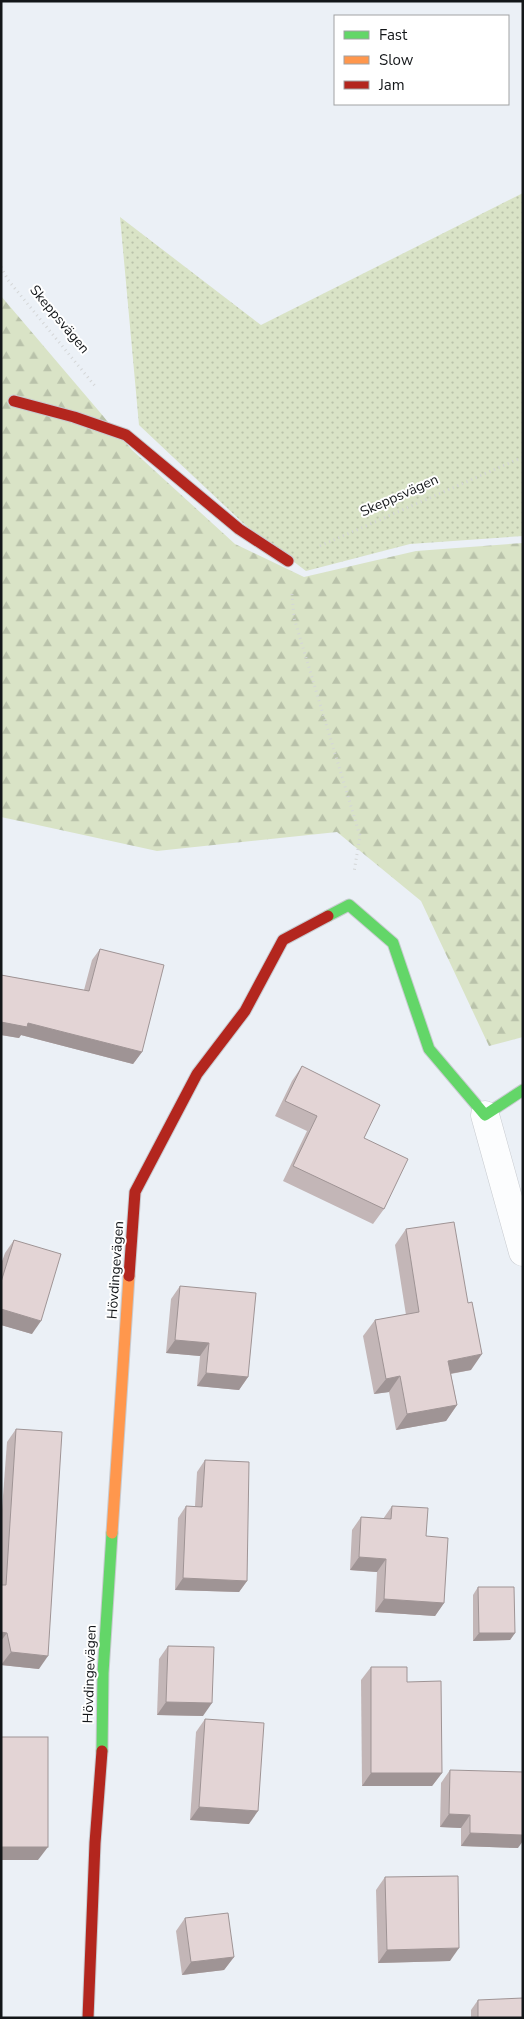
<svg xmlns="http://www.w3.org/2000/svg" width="524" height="2019" font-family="'Nunito Sans',sans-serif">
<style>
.grass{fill:url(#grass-dots)}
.forest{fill:url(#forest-firs)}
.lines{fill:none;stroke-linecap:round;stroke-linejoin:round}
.street-casing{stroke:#c8cbd0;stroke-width:29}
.fast-casing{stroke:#c8cbd0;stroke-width:13}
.slow-casing{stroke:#c8cbd0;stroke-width:13}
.jam-casing{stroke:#c8cbd0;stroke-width:13}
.path{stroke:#d4d6d7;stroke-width:3;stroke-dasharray:1 4;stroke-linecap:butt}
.street{stroke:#fcfdfe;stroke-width:28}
.fast{stroke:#63d668;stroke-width:11}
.slow{stroke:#ff974d;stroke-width:11}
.jam{stroke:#b3261e;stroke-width:11}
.wall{fill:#c3b6b7}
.shaded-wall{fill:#9f9495}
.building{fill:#e3d4d5;stroke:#9f9495}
.labels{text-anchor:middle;stroke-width:4;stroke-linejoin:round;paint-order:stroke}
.street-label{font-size:14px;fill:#131619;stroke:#fff}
</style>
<defs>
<pattern id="grass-dots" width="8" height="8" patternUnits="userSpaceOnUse" patternTransform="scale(1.25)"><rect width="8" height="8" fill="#d9e3c6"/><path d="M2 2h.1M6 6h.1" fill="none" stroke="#b9c2aa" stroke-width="1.8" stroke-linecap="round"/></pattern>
<pattern id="forest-firs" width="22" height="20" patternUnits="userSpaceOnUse" patternTransform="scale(1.25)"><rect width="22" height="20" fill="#d9e3c6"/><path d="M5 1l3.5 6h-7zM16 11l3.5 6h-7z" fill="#b9c2aa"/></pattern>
</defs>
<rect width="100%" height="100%" fill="#ebf0f6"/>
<polygon class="grass" points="523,193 523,536 410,544 306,571 243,523 139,425 120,217 261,325"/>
<polygon class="forest" points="1,296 132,450 235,544 304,577 416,551 523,543 523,1037 489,1046 421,901 337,832 157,851 1,817"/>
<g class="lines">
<defs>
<polyline id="street" points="485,1115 523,1252"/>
<g id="fast">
<polyline points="328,916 349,905 393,943 429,1049 485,1115 523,1090"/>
<polyline points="102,1751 103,1673 112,1533"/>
</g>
<polyline id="slow" points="112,1533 129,1276"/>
<g id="jam">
<polyline points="14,401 74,417 126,435 239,529 288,561"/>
<polyline points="129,1276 135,1192 197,1074 245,1011 283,940 328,916"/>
<polyline points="88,2018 95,1843 102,1751"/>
</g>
</defs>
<use href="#street" class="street-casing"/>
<use href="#fast" class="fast-casing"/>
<use href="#slow" class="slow-casing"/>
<use href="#jam" class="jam-casing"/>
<g class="path">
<polyline points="1,267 8,280 95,386"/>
<polyline points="320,546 523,457"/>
<polyline points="292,594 294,618 360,836 354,872"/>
</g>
<use href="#street" class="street"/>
<use href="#fast" class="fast"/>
<use href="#slow" class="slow"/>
<use href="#jam" class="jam"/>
</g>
<g class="wall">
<polygon points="100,949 142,1052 133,1064 21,1035 19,1038 1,1035 1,975 84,990 92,960"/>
<polygon points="302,1066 364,1138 384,1209 373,1224 283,1181 307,1131 275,1116 292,1081"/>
<polygon points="406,1229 471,1370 451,1374 457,1405 446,1421 396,1430 389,1392 374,1394 363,1336 375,1320 406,1315 395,1245"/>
<polygon points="14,1240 32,1334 1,1325 1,1264 5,1253"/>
<polygon points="180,1286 248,1377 239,1390 197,1386 200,1356 166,1353 171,1299"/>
<polygon points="16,1429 39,1669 1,1665 1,1523 7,1442"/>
<polygon points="205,1460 247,1581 239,1592 175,1590 178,1518 186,1506 195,1506 197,1472"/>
<polygon points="392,1506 426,1536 444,1603 435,1616 375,1612 377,1572 350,1570 352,1530 361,1517 383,1519"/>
<polygon points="478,1587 515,1633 510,1640 473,1641 473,1595"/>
<polygon points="168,1646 203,1716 157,1715 159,1659"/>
<polygon points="371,1667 407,1682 442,1773 432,1786 362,1786 361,1680"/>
<polygon points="205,1719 249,1824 190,1820 196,1732"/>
<polygon points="450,1770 518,1848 461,1846 461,1828 440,1827 441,1783"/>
<polygon points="385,1877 450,1961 378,1963 376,1890"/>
<polygon points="185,1918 234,1957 224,1970 182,1975 176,1931"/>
<polygon points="478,2000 523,2018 471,2018 471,2010"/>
</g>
<g class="shaded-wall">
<polygon points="1,1022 28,1023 142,1052 133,1064 21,1035 19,1038 1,1035"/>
<polygon points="1,1309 41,1321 32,1334 1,1325"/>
<polygon points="175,1340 209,1343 200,1356 166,1353"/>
<polygon points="482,1354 471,1370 437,1376 448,1361"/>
<polygon points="206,1373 248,1377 239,1390 197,1386"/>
<polygon points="400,1376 389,1392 374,1394 386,1379"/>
<polygon points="457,1405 446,1421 396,1430 407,1414"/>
<polygon points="359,1557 386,1559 377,1572 350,1570"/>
<polygon points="183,1578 247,1581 239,1592 175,1590"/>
<polygon points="384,1599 444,1603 435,1616 375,1612"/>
<polygon points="1,1632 7,1633 1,1641"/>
<polygon points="479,1633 515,1633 510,1640 473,1641"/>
<polygon points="11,1652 48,1656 39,1669 1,1665"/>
<polygon points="166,1702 212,1703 203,1716 157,1715"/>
<polygon points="371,1773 442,1773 432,1786 362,1786"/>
<polygon points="199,1807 258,1811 249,1824 190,1820"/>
<polygon points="449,1814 470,1815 461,1828 440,1827"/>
<polygon points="470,1833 523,1835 523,1841 518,1848 461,1846"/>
<polygon points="1,1847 48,1847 38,1860 1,1860"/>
<polygon points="459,1948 450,1961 378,1963 387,1950"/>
<polygon points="234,1957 224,1970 182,1975 191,1962"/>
</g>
<g class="building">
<polygon points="100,949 164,965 142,1052 28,1023 27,1027 1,1022 1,975 89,991"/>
<polygon points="302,1066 380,1105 364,1138 408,1159 384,1209 293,1166 317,1116 285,1101"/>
<polygon points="454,1222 468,1303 472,1302 482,1354 448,1361 457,1405 407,1414 400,1376 386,1379 375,1320 419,1312 406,1229"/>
<polygon points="14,1240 61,1254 41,1321 1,1309 1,1282"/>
<polygon points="180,1286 256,1293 248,1377 206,1373 209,1343 175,1340"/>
<polygon points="16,1429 62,1432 48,1656 11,1652 7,1633 1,1632 1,1585 6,1585"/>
<polygon points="205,1460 249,1462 247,1581 183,1578 186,1506 202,1507"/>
<polygon points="392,1506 428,1508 426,1536 448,1538 444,1603 384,1599 386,1559 359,1557 361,1517 391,1519"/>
<polygon points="478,1587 514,1587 515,1633 479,1633"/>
<polygon points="168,1646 214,1647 212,1703 166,1702"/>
<polygon points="371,1667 407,1667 407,1682 441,1681 442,1773 371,1773"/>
<polygon points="205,1719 264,1723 258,1811 199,1807"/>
<rect x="1" y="1737" width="47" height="110"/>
<polygon points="450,1770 523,1772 523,1835 470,1833 470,1815 449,1814"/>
<polygon points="458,1876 459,1948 387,1950 385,1877"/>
<polygon points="228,1913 234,1957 191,1962 185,1918"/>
<polygon points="523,1998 523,2018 478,2018 478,2000"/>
</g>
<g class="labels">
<g class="street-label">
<text transform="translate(60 319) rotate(50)" y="5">Skeppsvägen</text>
<text transform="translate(399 495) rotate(-24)" y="5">Skeppsvägen</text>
<text transform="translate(115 1270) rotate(-86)" y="5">Hövdingevägen</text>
<text transform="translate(89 1674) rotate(-88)" y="5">Hövdingevägen</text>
</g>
</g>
<rect width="524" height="2019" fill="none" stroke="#131619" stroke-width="5"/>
<rect x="334" y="15" width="175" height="90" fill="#ffffff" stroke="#a1a2a3"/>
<rect x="344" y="31" width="25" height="8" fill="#63d668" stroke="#a1a2a3"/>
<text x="379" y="40" font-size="15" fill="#131619">Fast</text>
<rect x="344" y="56" width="25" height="8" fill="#ff974d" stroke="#a1a2a3"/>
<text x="379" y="65" font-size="15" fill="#131619">Slow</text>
<rect x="344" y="81" width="25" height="8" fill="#b3261e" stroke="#a1a2a3"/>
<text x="379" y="90" font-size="15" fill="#131619">Jam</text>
</svg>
